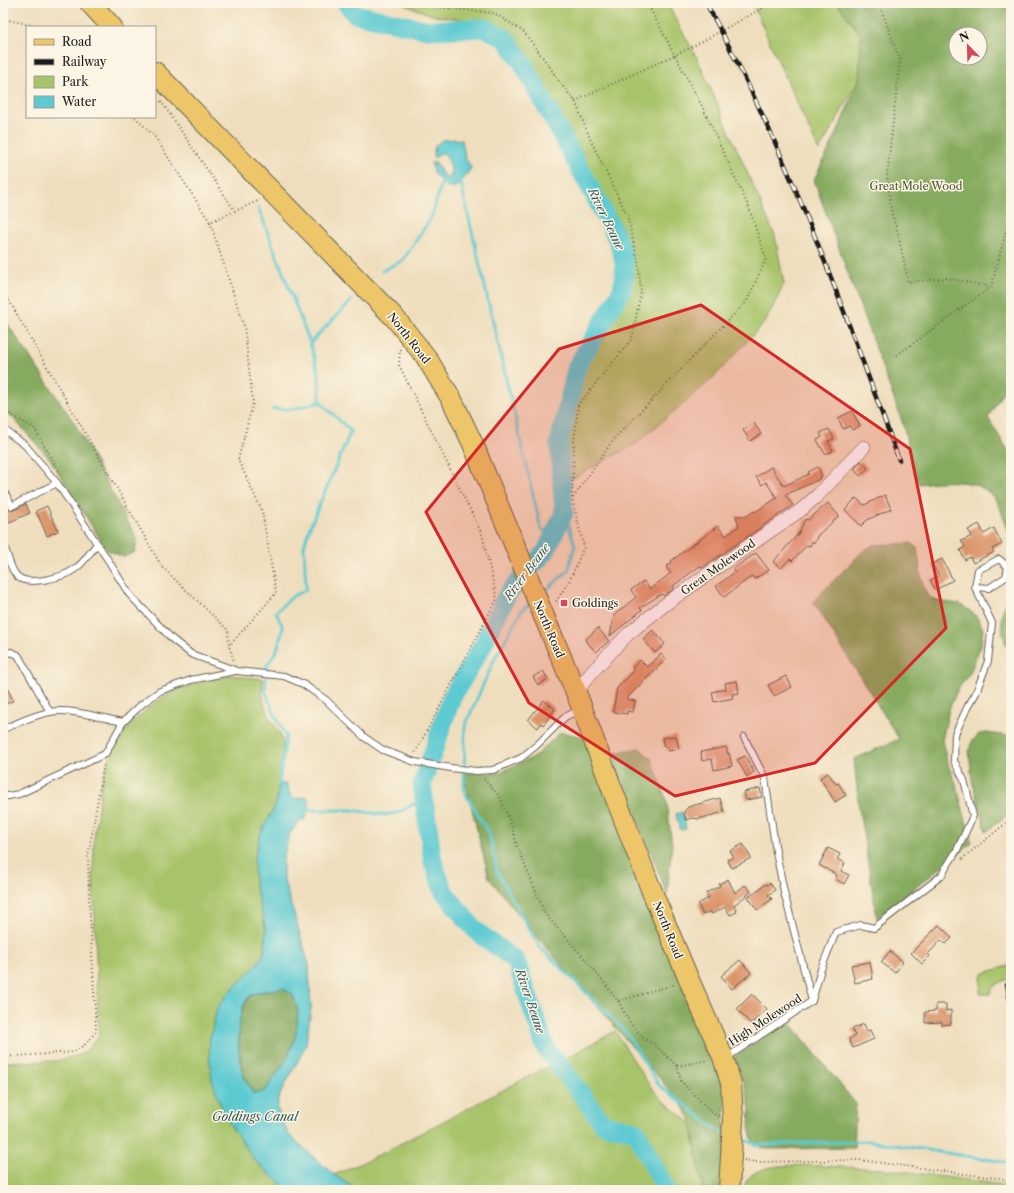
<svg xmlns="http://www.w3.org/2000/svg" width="1014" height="1193" font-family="'Libre Caslon Text',serif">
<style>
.green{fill:#a8c46b;stroke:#627044}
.forest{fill:#86aa5f;stroke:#51633e;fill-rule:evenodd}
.water{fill:#5dcad2;stroke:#3c7377;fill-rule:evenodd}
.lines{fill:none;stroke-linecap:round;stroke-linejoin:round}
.stream{stroke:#5dcad2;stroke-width:3}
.river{stroke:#5dcad2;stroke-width:19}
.building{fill:#db956b}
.service-casing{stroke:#666054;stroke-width:8}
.minor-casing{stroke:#666054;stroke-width:14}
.primary-casing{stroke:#666054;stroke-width:22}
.path{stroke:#666054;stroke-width:2;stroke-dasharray:1 3;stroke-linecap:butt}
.service{stroke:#fff;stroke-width:6}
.minor{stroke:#fff;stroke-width:13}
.primary{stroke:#ecc669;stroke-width:20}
.rail-casing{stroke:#1c1c1c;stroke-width:4.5}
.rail{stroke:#fcf5e5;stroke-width:3;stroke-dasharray:9;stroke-linecap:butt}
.marked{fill:#d62828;fill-opacity:0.2;stroke:#d62828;stroke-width:3;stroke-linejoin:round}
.poi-dot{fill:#d1495b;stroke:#fcf5e5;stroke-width:1.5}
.labels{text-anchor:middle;stroke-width:3;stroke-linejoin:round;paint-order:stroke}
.park-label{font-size:11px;fill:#4d5738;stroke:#fcf5e5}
.street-label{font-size:11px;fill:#1c1c1c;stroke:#fcf5e5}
.poi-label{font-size:11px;fill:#1c1c1c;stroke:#fcf5e5;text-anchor:start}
.water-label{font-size:12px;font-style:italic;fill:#33595c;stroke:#fcf5e5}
</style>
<rect width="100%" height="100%" fill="#fcf5e5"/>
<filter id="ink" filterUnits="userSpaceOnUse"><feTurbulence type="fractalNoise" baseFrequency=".025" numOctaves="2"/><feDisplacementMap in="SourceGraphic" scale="8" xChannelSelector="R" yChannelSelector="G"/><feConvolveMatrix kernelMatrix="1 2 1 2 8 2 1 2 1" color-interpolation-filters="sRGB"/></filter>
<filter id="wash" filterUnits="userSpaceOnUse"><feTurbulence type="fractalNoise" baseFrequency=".012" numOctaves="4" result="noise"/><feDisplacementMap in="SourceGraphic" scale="16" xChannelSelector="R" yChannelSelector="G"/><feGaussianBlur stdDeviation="0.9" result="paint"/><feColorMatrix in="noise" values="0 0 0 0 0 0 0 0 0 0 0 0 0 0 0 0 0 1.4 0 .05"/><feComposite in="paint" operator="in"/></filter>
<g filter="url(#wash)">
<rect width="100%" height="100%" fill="#efdebd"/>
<g class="green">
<polygon points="399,3 667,3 698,60 775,236 784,284 766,321 713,378 636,444 573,478 559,479 569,394 587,352 621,303 631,263 623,229 519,44 493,23 435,16"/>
<polygon points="752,3 837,3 862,36 859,80 819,151"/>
<polygon points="230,675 263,679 262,692 264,703 270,719 278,730 282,739 283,752 276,804 260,835 254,881 266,930 264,953 255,967 229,992 256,1162 288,1190 3,1190 3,1062 57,1061 84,1053 99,1036 93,873 94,837 102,780 110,758 129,726 148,708 172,692 204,681"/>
<path d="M1011 965V979C1001 981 993 984 990 994H980L981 977 984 973Z"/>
<path d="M615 1031 648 1083 662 1100 691 1123 703 1190H673C666 1176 648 1132 635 1127 620 1120 613 1126 599 1112L561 1061Z"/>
<polygon points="555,1065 593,1123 601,1127 631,1137 638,1146 662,1190 357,1190 334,1175 375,1157 543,1069"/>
<path d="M824 1166 885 1169 1011 1186V1190H744C746 1159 802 1166 824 1166Z"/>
</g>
<g class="forest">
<path d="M837 3H1011V378L988 418 1011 455V539C1007 527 1003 515 998 504 983 476 946 481 919 484L914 471 903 424 814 180 836 135 859 80 861 36ZM956 34H980V58H956Z"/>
<polygon points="3,317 75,424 137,539 135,552 124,557 107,550 50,459 11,416 3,412"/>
<polygon points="912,543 917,548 922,581 926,593 931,598 937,601 959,604 969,610 978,618 983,629 981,645 970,673 958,689 949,709 942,741 949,767 956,784 972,843 877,918 859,809 854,759 899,739 813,601 862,552 873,545"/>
<path d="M1011 593V655C1009 652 1007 648 1006 644 999 625 1000 610 1011 593Z"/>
<polygon points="561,732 584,737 725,1089 725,1190 703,1190 690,1118 680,1102 537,937 489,878 463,773 498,773 534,757"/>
<polygon points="986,733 1011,736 1011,812 986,832 972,780 969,750 972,741 979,734"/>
<polygon points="639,748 651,758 661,783 667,803 672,845 667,895 612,753"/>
<polygon points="283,988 293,995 298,1010 296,1035 287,1059 266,1090 259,1093 253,1093 244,1076 239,1049 239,1019 248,998 256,993"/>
<polygon points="789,1021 856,1104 854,1148 766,1149 753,1143 749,1127 750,1109 746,1089 734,1057"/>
</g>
<g class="water">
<path d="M456 139 462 140 465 157 471 168 467 174 463 178 461 184 450 189 434 174 431 163 436 162 442 174 446 177H451C452 168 449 157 442 152L436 157H433L435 146 442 140Z"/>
<path d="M279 784H287L289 793 294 799 307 797 310 804 305 819 298 823 290 833 283 858V877L309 965 311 1009 306 1045 280 1095 277 1108 288 1134 334 1175 357 1190H288L256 1162 225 1117 212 1080 209 1055 210 1038 217 1008 229 992 255 967 264 953 266 930 254 881V859L260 835 276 804ZM283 988 293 995 298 1010 296 1035 287 1059 266 1090 259 1093H253C250 1088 246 1082 244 1077 237 1059 235 1013 248 998 253 991 274 990 283 988Z"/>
<polygon points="682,812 686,829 680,830 676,814"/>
</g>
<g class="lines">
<g class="stream">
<polyline points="856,3 857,4"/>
<polyline points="461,184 541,529 553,536"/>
<polyline points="258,207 310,343 319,375 320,402 351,431 309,529 304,546 306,590 293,596 276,612 283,628 277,650 267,665 265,691 275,715 286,736 279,784"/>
<polyline points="382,271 403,260 431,218 442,182"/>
<polyline points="310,343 351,301"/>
<polyline points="273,409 293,409 320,402"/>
<polyline points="543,593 568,571 575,545 564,513"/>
<polyline points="531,603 522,610 494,660 465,726 464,791 490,836 497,872 539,946 625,1031 659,1085 716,1129 725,1133"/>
<polyline points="309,810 352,810 385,815 400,812 424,798"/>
<polyline points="740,1138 757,1145 869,1141 1011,1163"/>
</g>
<path class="river" d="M346 3 355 14 428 30 485 28 505 38 522 62 612 228C622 251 628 264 622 290L577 366 559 443 564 513 546 551 508 593 483 645 452 697 422 784 433 862 444 892 476 931 516 961 546 1049 571 1080 603 1124 636 1131 666 1190"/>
</g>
<g id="blocks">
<g class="building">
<polygon points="852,411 860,426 852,430 850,426 843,429 838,418"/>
<polygon points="754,423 761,434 750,441 743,430"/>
<polygon points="829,429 834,439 828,441 833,451 825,454 817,440 822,437 820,433"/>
<polygon points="861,461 868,468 860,476 854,469"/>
<polygon points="771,467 784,486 809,474 808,472 818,467 822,476 819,477 820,479 785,495 793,505 702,568 700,566 673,586 674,588 664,596 662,594 658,596 640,608 642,610 610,636 614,615 636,597 631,590 644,581 650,589 671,573 666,567 672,562 671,561 718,526 726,536 739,526 736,516 747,516 754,511 755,512 777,498 766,482 762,485 756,477"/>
<polygon points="885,495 891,509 867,520 861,526 845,510 856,498 864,505"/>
<polygon points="828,503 839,516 818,535 814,543 812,541 810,546 807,545 792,561 790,559 781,568 773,562 799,533 805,519 808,520"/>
<polygon points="26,504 30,513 3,525 3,512 10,510 14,510"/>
<polygon points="47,506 58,531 47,536 36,511"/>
<polygon points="979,524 984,534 994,528 1002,544 992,549 994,552 973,563 970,557 965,560 960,550 965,547 961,541 972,536 968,530"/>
<polygon points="756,553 769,570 754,579 752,576 724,597 716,586 735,572 733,569"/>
<polygon points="942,559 953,580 935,590 930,580 939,576 932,564"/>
<polygon points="598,628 609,641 596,652 585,640"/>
<polygon points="653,630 665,644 655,653 643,639"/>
<polygon points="661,654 666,659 626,699 635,701 633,712 627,711 627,714 613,712 617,688 634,671 632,668 640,660 647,667"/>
<polygon points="543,671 548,679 538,685 533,677"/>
<polygon points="786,676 792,687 774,696 768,685"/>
<polygon points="3,678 13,701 3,705"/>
<polygon points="737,681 739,693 732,694 733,698 714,702 712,692 726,689 725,683"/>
<polygon points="544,700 555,709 543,725 541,723 538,728 528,720"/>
<polygon points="676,736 679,749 668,751 667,746 664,747 662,738"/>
<polygon points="726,747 728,754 729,753 732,766 714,770 712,759 702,761 701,752"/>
<polygon points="745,756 754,772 747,777 737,760"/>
<polygon points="828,773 836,784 838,783 846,795 835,802 820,778"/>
<polygon points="760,788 762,797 746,800 744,792"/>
<polygon points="720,798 724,812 698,819 693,818 686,820 684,812 688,807"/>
<polygon points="743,844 751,858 732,868 727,860 734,857 730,851"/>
<polygon points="828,848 840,854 837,859 845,863 841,871 849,875 844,884 835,879 837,875 819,865"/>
<polygon points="728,879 735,893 745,885 751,892 734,905 737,912 730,915 725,907 712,914 710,911 703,915 698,904 709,898 706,893 720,886 719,884"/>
<polygon points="770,883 775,890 768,895 772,899 757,910 748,897 766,884 767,885"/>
<polygon points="939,925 952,938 946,944 941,940 928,954 930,956 922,964 911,953"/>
<polygon points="890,951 903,962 895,973 881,962"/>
<polygon points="740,960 751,973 732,989 721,976"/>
<polygon points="870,962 873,979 855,983 851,965"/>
<polygon points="752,994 767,1009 751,1024 737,1009"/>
<polygon points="936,1004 946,1004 946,1011 951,1010 951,1024 942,1025 942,1022 925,1023 925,1012 936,1011"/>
<polygon points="864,1024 867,1031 870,1030 874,1039 853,1048 849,1039 855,1036 852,1029"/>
</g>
</g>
</g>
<g filter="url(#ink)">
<use href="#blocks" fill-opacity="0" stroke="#666054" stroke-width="1"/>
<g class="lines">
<defs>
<g id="service">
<polyline points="3,429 25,445 57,483 108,560 129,594 172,639 191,654 237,671 284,676 303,684 326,700 364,737 383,750 415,762 451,768 476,771 493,770 521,758 537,745 565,717 579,710"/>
<polyline points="3,490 12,506 57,483"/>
<path d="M5 548C8 557 10 569 17 576 27 587 64 577 75 569 84 563 90 552 97 544"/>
<polygon points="999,559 1008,567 1006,577 989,588 975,587 978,570"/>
<polyline points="3,655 11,652 18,655 50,712"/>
<path d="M3 729C18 723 33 715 50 712 70 708 102 718 123 722"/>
<polyline points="744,737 765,778 776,852 784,892 812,1001"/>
<polyline points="3,797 19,794 105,754 123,722 142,704 160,691 191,680 235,671"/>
<polyline points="725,1056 732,1054 812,1001 821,969 836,932 861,925 874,928 941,876 957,850 973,816 964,780 954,761 955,734 968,706 975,695 988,661 992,623 975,587"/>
</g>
<polyline id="minor" points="576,692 592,672 628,634 663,606 702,578 801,510 818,495 864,447"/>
<g id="primary">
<polyline points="90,3 112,27"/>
<polyline points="155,72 394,317 426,357 452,400 473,444 545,619 576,692 614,794 653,894 689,980 723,1057 731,1083 733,1120 729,1190"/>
</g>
</defs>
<use href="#service" class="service-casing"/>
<use href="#minor" class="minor-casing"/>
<use href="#primary" class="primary-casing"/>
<g class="path">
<polyline points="397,3 494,13 524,32 549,66 560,83 575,101 591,141 627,215 638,262 641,291 632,339 578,405 574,442 572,499 584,547 570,580 555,603"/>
<polyline points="879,3 900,60 887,175 892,215 898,233 908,282 947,278 991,287"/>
<polyline points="3,24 8,20 41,27"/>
<polyline points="161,101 235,211"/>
<polyline points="575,101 692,47 772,3"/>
<polyline points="135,117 155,137 210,222 260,200"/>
<polyline points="210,222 244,326 253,403 238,460 262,511 276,593 229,646"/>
<polyline points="3,290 162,567 228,630 229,646 234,661"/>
<polyline points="400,349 399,365 482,534 497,599 414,755"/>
<polyline points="897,355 991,287 1011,214"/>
<polyline points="3,410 34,428 59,471"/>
<polyline points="573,498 613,440 747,301 766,259 749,208 702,106 647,3"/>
<polyline points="484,779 500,797 512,827 517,846 545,914 591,966 618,1001 676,984"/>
<polyline points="962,859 1011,819"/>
<polyline points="618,1001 630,1023 644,1039 654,1044 677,1066 681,1081 713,1114 719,1116"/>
<polyline points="3,1057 74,1052 87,1043 96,1031 89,898 88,856 104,764"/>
<polyline points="677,1066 709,1060"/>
<polyline points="744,1160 756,1162 859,1160 1011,1180"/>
</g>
<use href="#service" class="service"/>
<use href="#minor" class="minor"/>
<use href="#primary" class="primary"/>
<defs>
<g id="rail">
<path d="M706 3C786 148 842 304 899 460"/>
<polyline points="1007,985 1011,1006"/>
</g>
</defs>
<use href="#rail" class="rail-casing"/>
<use href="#rail" class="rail"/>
</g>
</g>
<path class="marked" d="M701 305 910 449 946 628 815 763 675 796 529 703 426 512 559 349Z"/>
<rect class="poi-dot" x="560" y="599" width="8" height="8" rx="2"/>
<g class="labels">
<g class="park-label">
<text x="916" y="190">Great Mole Wood</text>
</g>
<g class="street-label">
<text transform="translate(409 338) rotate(52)" y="4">North Road</text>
<text transform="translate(718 567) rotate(-35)" y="4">Great Molewood</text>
<text transform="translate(549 629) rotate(67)" y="4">North Road</text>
<text transform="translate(668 930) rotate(68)" y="4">North Road</text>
<text transform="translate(765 1020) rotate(-33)" y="4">High Molewood</text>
</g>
<g class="poi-label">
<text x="572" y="607">Goldings</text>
</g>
<g class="water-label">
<text transform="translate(606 219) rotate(64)" y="4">River Beane</text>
<text transform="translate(527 572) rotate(-53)" y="4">River Beane</text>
<text transform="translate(530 1001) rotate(71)" y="4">River Beane</text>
<text x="255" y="1121">Goldings Canal</text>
</g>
</g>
<rect width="1014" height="1193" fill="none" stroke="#fcf5e5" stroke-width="16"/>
<rect x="26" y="26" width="130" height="92" fill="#fcf5e5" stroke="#a29e95"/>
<rect x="34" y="39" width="20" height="6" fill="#ecc669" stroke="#a29e95"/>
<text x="62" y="46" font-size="12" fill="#1c1c1c">Road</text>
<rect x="34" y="59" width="20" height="6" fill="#1c1c1c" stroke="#a29e95"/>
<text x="62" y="66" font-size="12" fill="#1c1c1c">Railway</text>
<rect x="34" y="76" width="20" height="12" fill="#a8c46b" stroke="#a29e95"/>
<text x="62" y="86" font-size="12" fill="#1c1c1c">Park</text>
<rect x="34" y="96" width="20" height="12" fill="#5dcad2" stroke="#a29e95"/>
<text x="62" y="106" font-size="12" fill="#1c1c1c">Water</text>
<g transform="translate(968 46) rotate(337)"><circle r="19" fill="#fcf5e5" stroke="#a29e95"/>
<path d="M0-3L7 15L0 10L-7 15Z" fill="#d1495b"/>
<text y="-6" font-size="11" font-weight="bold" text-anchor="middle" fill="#1c1c1c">N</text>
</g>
</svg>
